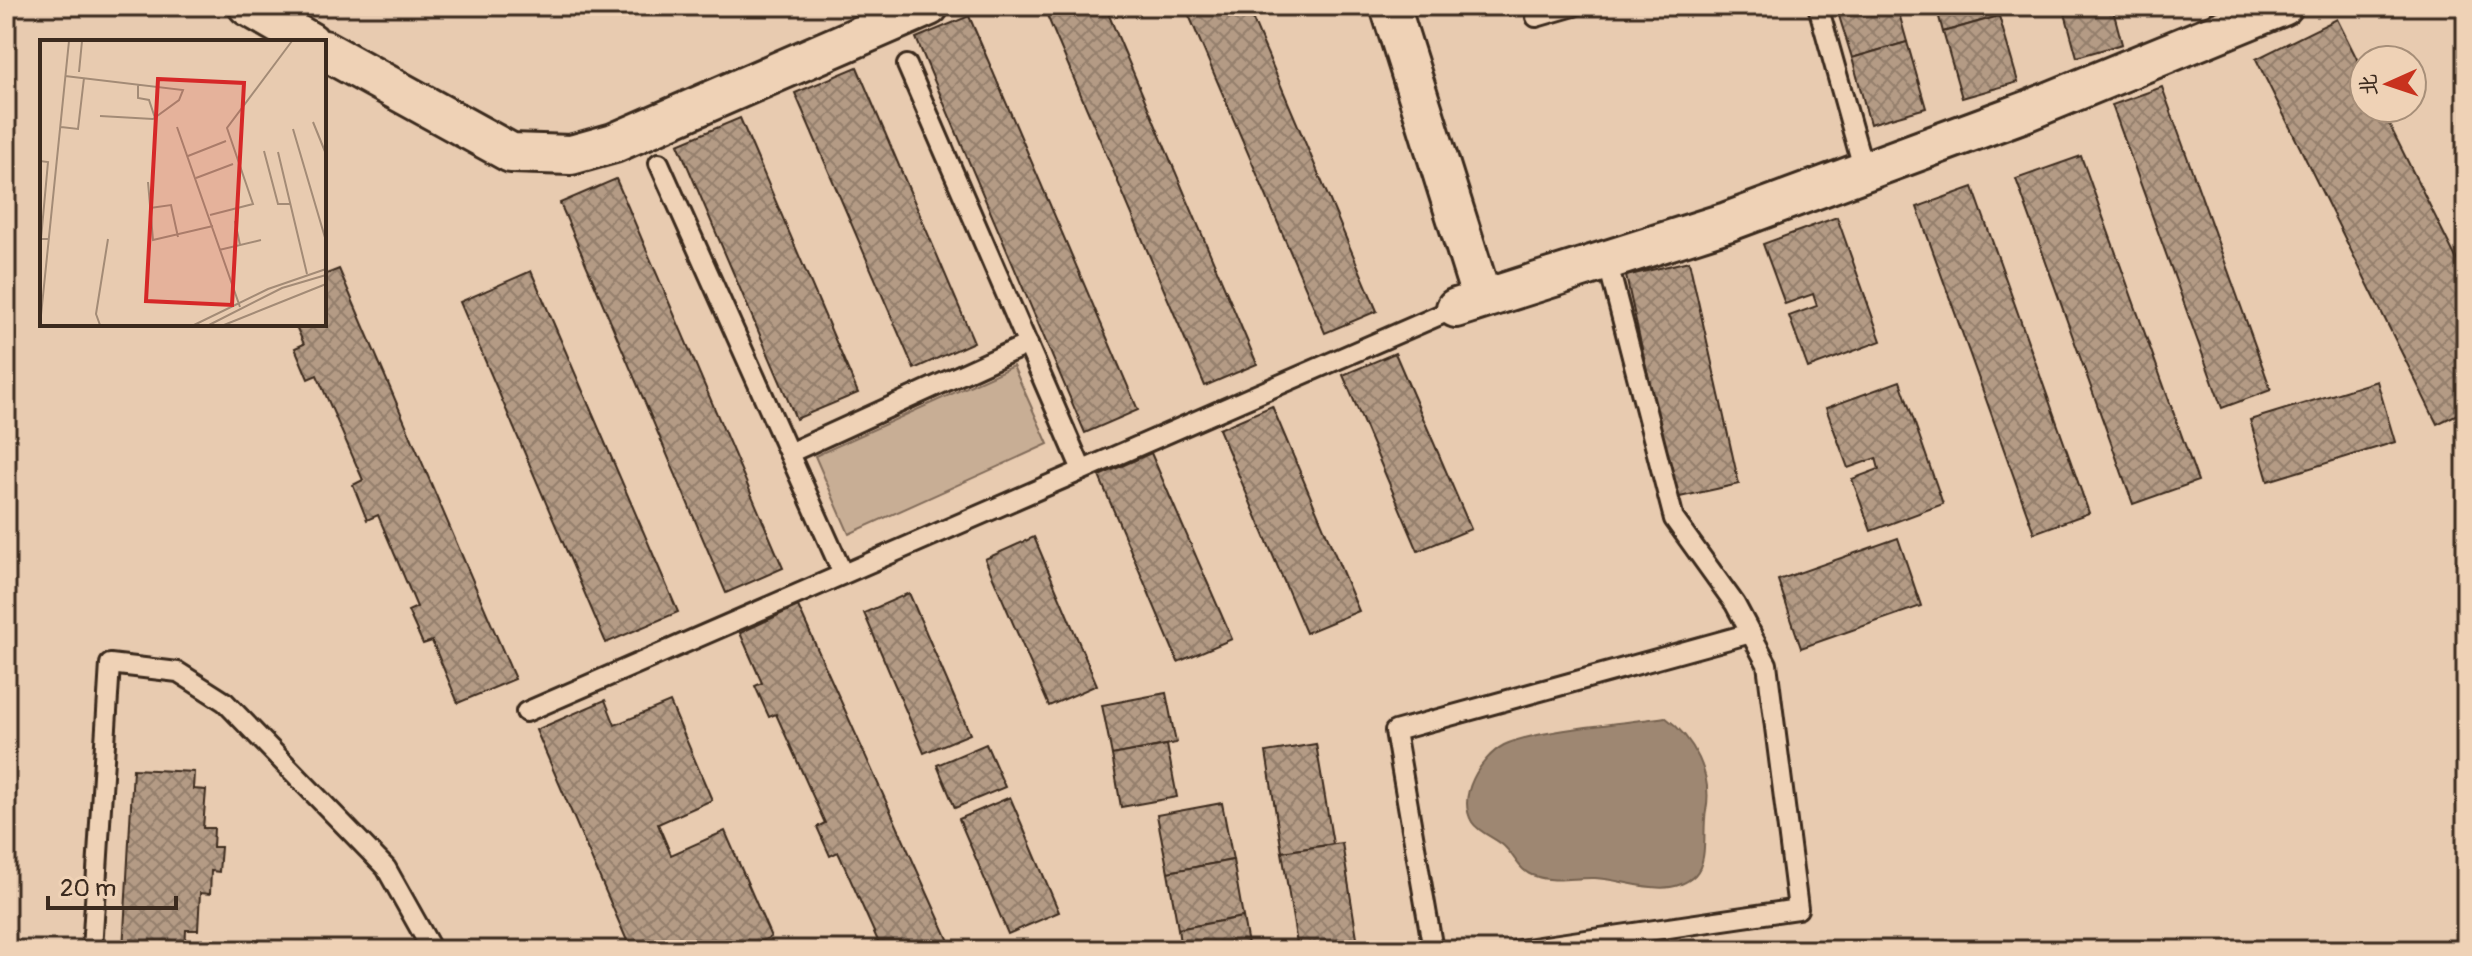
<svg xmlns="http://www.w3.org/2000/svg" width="2472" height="956" font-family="Pangolin,'LXGW WenKai TC',sans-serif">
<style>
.grass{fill:#c8ae95;stroke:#826c5a;stroke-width:2}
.water{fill:#9e8772;stroke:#766250;stroke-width:2}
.building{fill:url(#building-cross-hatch);stroke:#3b2a1e;stroke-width:2}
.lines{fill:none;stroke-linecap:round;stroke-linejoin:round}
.lane-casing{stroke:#3b2a1e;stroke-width:24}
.street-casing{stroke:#3b2a1e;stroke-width:44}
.lane{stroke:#efd2b6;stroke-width:18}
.street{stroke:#efd2b6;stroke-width:38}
.inset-road{fill:none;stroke:#a38b76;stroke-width:2}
.view{fill:#d62828;fill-opacity:0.15;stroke:#d62828;stroke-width:4}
.inset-edge{fill:none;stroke:#3b2a1e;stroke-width:4}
</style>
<defs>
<pattern id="building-cross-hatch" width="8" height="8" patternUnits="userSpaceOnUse" patternTransform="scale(2)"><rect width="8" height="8" fill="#b49b85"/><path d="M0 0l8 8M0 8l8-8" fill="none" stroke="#947f6c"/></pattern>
</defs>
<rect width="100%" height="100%" fill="#e8cbb0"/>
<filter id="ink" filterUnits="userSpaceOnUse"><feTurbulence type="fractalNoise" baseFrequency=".0125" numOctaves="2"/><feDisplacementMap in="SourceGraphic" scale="16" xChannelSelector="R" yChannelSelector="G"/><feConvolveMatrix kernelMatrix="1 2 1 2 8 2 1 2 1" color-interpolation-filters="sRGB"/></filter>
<g filter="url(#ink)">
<polygon class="grass" points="1013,366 1048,444 849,534 815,456"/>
<path class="water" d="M1665 717C1694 738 1713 775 1706 811 1702 830 1709 860 1695 875 1669 901 1625 879 1595 878 1576 877 1554 883 1535 876 1520 872 1516 858 1505 847 1496 838 1479 833 1472 822 1457 796 1480 758 1504 745 1535 730 1626 723 1665 717Z"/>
<g class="building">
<polygon points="1043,6 1105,6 1257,364 1205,386"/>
<polygon points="1185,6 1247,6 1377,311 1325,333"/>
<polygon points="1836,6 1897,6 1907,42 1852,58"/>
<polygon points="1936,6 1996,6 1999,16 1943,32"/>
<polygon points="2063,6 2112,6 2122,44 2077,57"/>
<polygon points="969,16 1138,410 1085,433 916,38"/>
<polygon points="1999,16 2018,82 1962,98 1943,32"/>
<polygon points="2337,19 2364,73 2364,108 2381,108 2466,278 2466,410 2437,424 2256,59"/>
<polygon points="1907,42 1926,108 1870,124 1852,58"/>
<polygon points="857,67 974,342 914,369 795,93"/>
<polygon points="2162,87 2271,390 2222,408 2112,105"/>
<polygon points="740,118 858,393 796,419 678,144"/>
<polygon points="2081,156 2198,481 2133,504 2016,179"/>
<polygon points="616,179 783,568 726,593 560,203"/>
<polygon points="1973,187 2089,513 2034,533 1917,207"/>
<polygon points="1837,217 1881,341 1808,368 1789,316 1817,306 1813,294 1785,304 1763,244"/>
<polygon points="1689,261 1739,484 1675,498 1626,276"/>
<polygon points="339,269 515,679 458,703 432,641 423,644 408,611 417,607 378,515 367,520 353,485 363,480 317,375 308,379 295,348 304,344 295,324 324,324 324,275"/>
<polygon points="531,271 678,612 606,643 460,302"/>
<polygon points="1395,353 1471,529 1418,551 1343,375"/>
<polygon points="1900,381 1943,504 1871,531 1852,479 1879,469 1876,458 1848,468 1826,408"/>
<polygon points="2377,381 2395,442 2268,481 2250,420"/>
<polygon points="1272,406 1359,611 1306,633 1219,429"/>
<polygon points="1151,453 1232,639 1178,662 1099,476"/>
<polygon points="1034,537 1097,685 1049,706 985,559"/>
<polygon points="1898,538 1921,606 1801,648 1778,580"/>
<polygon points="909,593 970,734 924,753 864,613"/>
<polygon points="798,606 953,950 882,950 838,852 830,856 817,827 825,823 776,714 769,717 755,686 762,683 740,633"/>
<polygon points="1166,693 1176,743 1112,755 1102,705"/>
<polygon points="605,700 615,725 670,702 712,800 658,824 671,855 725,831 771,937 741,950 631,950 536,730"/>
<polygon points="986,744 1005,787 955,808 937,765"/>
<polygon points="1316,744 1333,844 1282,852 1266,752"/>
<polygon points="1167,745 1177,797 1121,807 1112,755"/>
<polygon points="133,769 194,772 193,789 206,790 203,828 214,828 213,847 221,847 219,872 211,871 210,894 200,893 198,930 186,930 185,950 123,950"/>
<polygon points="1010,797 1059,912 1008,934 959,819"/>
<polygon points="1222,803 1233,860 1168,872 1157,815"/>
<polygon points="1342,843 1359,950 1298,950 1282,852"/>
<polygon points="1233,860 1243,917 1178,929 1168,872"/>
<polygon points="1243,917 1249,950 1181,950 1178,929"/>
</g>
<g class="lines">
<defs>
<g id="lane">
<polyline points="1818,6 1864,171"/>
<polyline points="1536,17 1574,6"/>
<polyline points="907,65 1082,470"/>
<polyline points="659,163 843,574"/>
<polyline points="789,453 1028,344"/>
<polyline points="526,712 1456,308"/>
<polyline points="92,950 110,664 178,672 225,702 386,868 432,950"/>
<polyline points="1433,950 1395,731 1751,633"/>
<polyline points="1518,950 1798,909 1767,664 1735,604 1674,519 1607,260"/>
</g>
<g id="street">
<polyline points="248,6 310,42"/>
<polyline points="1390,6 1482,299"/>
<polyline points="324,50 511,153 571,155 614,143 929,6"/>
<polyline points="1456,308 1727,222 2027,111 2283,6"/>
</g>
</defs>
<use href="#lane" class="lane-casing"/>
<use href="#street" class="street-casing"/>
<use href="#lane" class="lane"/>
<use href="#street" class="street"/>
</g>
</g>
<g transform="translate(40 40)">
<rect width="286" height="286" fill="#e8cbb0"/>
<path class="inset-road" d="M39 32 42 1M25 36 143 50 139 60 113 79 60 76M98 45V58L109 60 115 78M273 82 286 114M21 87 38 89 44 38M137 87 200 267M253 89 286 201M224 111 238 164H251M238 112 267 234M148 116 186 101M0 121 8 122 1 199H8M156 138 193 124M108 142 113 200 173 186M110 168 131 165 138 197M170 175 213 164 187 88 252 1M195 181 200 205M179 210 221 200M0 285 29 1M60 285 56 274 68 199M154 285 228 249 286 229M169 285 242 248 286 235M184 285 286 244"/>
<path class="view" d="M118 39 204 43 192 265 106 261Z"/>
<rect width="286" height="286" class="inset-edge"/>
</g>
<rect width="2472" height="956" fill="none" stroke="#efd2b6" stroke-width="32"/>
<rect x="16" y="16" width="2440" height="924" fill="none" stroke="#3b2a1e" stroke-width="3" filter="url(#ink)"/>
<g transform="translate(2388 84) rotate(267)"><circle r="38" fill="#efd2b6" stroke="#a78f79" stroke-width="2"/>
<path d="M0-6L14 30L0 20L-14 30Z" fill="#c8321e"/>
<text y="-12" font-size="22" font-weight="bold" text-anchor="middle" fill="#3b2a1e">北</text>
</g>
<path d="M48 896v12h128v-12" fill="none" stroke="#3b2a1e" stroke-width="4"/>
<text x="60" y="896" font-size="24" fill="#3b2a1e" stroke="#efd2b6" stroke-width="6" paint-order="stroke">20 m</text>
</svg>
